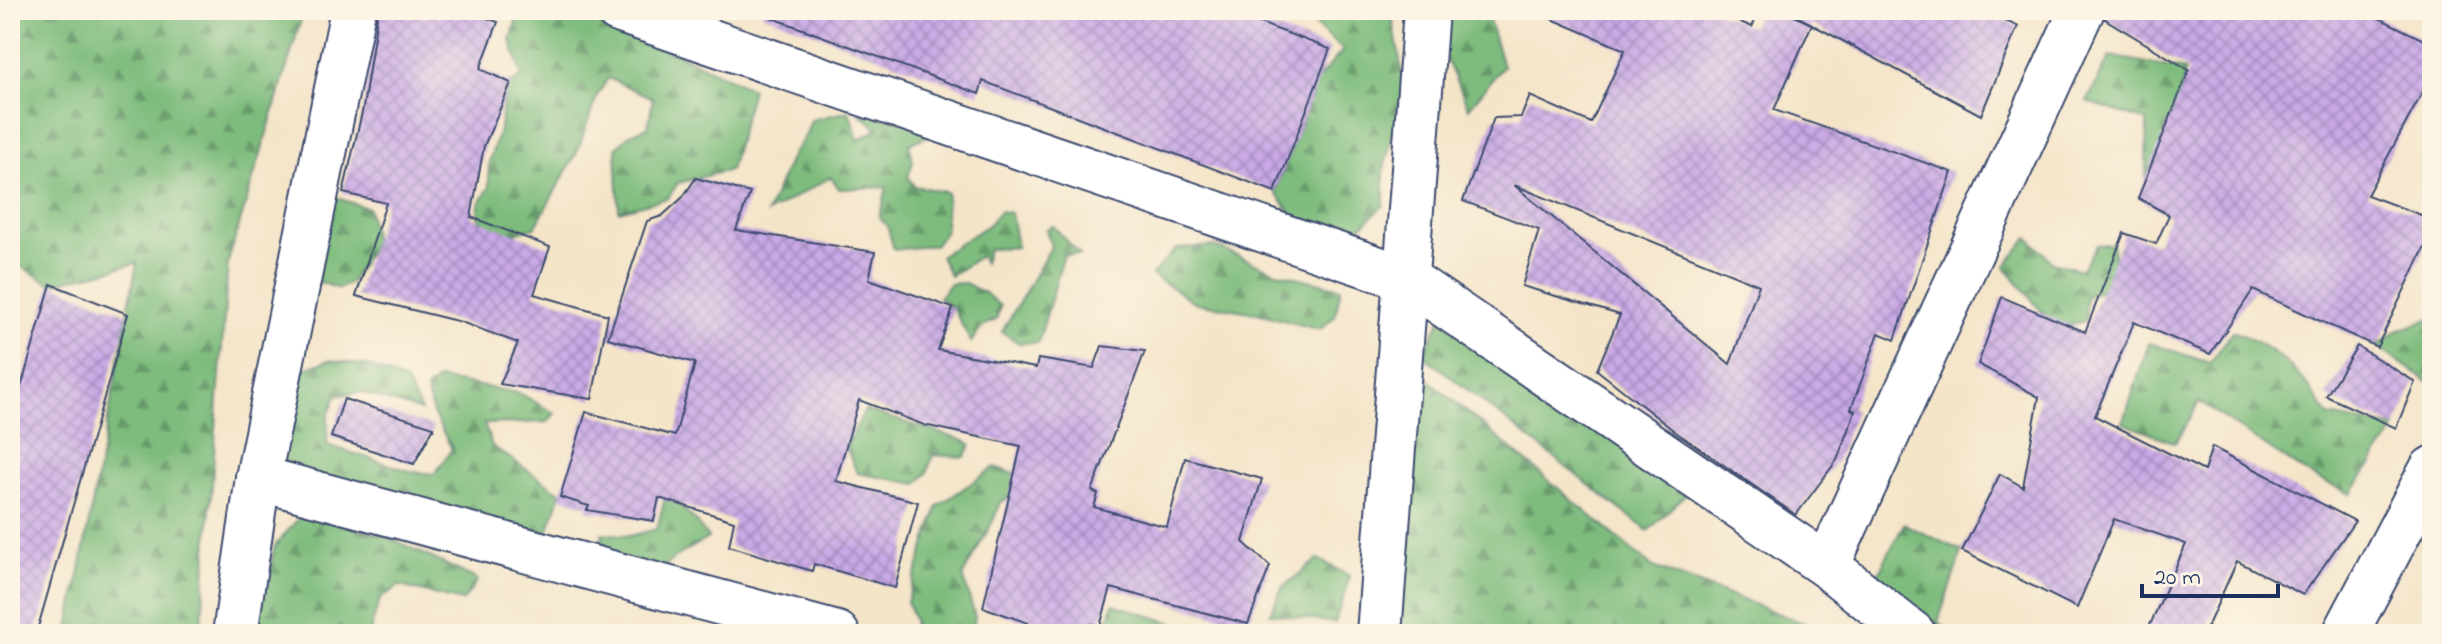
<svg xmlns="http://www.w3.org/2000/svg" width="2442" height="644" font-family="'Indie Flower',sans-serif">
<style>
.forest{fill:url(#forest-firs);stroke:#4c766e;stroke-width:2}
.building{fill:url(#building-cross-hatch);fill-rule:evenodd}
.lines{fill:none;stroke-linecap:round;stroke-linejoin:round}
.minor-casing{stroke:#3c4a6e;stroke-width:48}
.minor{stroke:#fff;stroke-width:44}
</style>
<defs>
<pattern id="forest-firs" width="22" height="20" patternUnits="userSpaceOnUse" patternTransform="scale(2)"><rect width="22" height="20" fill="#7ebc7d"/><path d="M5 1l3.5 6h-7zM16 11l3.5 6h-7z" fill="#66996a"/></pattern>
<pattern id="building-cross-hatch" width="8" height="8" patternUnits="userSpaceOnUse" patternTransform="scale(2)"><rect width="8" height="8" fill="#c9a9e6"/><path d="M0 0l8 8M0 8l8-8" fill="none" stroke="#a28abe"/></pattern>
</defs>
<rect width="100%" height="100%" fill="#fcf5e5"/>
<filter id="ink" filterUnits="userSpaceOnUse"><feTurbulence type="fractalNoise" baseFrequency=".0125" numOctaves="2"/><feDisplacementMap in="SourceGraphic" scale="16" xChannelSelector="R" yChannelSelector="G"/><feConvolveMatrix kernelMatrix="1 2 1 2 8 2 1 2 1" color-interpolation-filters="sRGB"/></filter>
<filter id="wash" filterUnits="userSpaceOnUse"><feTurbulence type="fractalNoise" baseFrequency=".006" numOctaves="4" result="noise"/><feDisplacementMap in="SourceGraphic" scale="32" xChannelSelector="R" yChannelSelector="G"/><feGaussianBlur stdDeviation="1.8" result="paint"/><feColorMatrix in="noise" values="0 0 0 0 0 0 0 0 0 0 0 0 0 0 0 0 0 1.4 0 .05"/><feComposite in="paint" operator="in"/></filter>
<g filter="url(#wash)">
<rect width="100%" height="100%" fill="#f4e5c9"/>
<g class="forest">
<polygon points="10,10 304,10 228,262 201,634 68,634 137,263 51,284 10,260"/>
<polygon points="1307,10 1391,10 1405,88 1384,168 1384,205 1354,233 1320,234 1290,212 1275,192 1318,79 1343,50 1303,14"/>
<polygon points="1436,10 1486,10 1503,66 1469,108 1428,21"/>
<polygon points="575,14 648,40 752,89 730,170 678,183 668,198 619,211 616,148 630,134 648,127 653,98 608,78 597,96 577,152 535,227 498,238 478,217 479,204 489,188 489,163 500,127 506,87 522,76 511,40 517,18"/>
<polygon points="2110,56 2185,70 2175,120 2187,156 2146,176 2147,121 2087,102"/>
<polygon points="849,111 858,140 878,129 860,114 945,129 909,144 913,162 908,177 914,186 947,192 945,232 934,245 894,250 887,225 879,218 887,187 839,189 831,177 767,213 791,156 806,135 811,120"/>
<polygon points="337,198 368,208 374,242 351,282 339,289 317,281 327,202"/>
<polygon points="1000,211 1011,213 1017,247 988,249 984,263 980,256 950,276 940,256 989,224"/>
<polygon points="1053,226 1080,255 1064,255 1038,343 1019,343 1002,332 1051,247 1046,229"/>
<polygon points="2028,237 2052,262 2081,270 2097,245 2112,244 2119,283 2086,296 2086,321 2055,328 2005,267"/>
<polygon points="1214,246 1276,272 1341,288 1335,316 1320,330 1257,313 1196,303 1152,275 1176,249"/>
<polygon points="964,283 985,293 1000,306 996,320 984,325 971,342 953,308 939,298 949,284"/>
<polygon points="2432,318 2432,384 2377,347 2397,331"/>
<polygon points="1441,319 1690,490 1648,531 1423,355"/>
<path d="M2233 331C2283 352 2299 372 2329 416L2396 428 2351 494 2311 476 2199 402 2175 443 2123 423 2149 343 2210 363Z"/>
<polygon points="329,360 366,365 405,381 421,411 361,392 336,396 328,416 327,445 413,472 435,474 452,449 433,413 426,390 438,379 519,393 555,413 548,422 484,424 492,446 561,493 544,544 280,467 297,372"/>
<polygon points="1413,367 1651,566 1833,634 1397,634"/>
<polygon points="865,410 962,440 971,445 965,457 933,455 927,473 917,484 857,473 846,447"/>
<polygon points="995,467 1041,484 1000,502 994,519 963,575 975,618 969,634 911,634 914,621 907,602 938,506"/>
<polygon points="666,493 694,519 708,538 674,558 656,575 626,569 603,548 602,533 630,536 657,529"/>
<polygon points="302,514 388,537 478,580 463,601 399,586 380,599 369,634 251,634 252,618 266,584 275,546"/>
<polygon points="1904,524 1962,551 1938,622 1954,634 1924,634 1871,587"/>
<polygon points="1318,559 1350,576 1335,623 1270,613 1282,588"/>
<polygon points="1113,604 1206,634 1111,634 1107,625"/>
</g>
<g id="blocks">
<g class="building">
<polygon points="378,10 466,10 498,22 480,69 511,83 484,146 471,217 550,247 534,294 608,315 592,399 500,384 518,343 461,322 356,296 386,203 343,193 363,108"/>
<polygon points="763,10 1225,10 1330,49 1275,192 983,81 979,94 762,14"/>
<path d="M1531 10H1712L1752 27 1760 10H1781L1812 24 1774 110 1952 172 1895 340 1879 333 1851 409 1855 411 1837 460 1796 515 1673 430 1597 370 1620 315 1522 286 1539 230 1463 201 1494 118 1521 117 1530 96 1591 123 1625 50ZM1514 185 1759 285 1730 364 1545 211Z"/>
<polygon points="1785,10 1977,10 2018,26 1981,115"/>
<polygon points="2107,10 2363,10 2432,44 2432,75 2367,195 2432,219 2432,232 2377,347 2253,290 2210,354 2134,322 2095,416 2204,471 2212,447 2355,521 2303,595 2237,561 2204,634 2146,634 2186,544 2114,519 2077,608 1962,551 2000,474 2023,487 2039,397 1978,364 2002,297 2085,332 2124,233 2156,244 2169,215 2138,198 2189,70 2105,19"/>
<polygon points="696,178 750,193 736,230 875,252 869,279 953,308 938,350 1036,368 1038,359 1094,368 1102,346 1145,351 1092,491 1098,494 1094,507 1167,527 1185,458 1262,479 1243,542 1270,566 1248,624 1111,588 1100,626 1091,624 1088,634 1025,634 1028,623 983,607 1021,446 924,425 859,400 836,481 918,502 895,588 814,564 812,571 729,546 734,521 659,498 654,521 587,510 589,506 560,497 586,412 675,436 695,363 608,338 647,221 662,216 682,198"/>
<polygon points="51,284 128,314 36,634 10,634 10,425"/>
<polygon points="2357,346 2415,382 2396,428 2326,396"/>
<polygon points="344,399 434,427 414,464 331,437"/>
</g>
</g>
</g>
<g filter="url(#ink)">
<use href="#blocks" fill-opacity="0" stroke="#3c4a6e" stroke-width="2"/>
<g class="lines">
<defs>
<g id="minor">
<polyline points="618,10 1405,278 1827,566 1913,634"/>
<polyline points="258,478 837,634"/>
<polyline points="1827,566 2082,10"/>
<polyline points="235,634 258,478 353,10"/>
<polyline points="1379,634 1426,10"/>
<polyline points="2345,634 2432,469"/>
</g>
</defs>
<use href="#minor" class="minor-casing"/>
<use href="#minor" class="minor"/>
</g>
</g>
<rect width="2442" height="644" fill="none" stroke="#fcf5e5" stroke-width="40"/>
<path d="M2142 584v12h136v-12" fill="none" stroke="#1b2f5e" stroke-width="4"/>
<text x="2154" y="584" font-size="24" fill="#1b2f5e" stroke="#fcf5e5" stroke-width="6" paint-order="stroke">20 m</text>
</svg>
